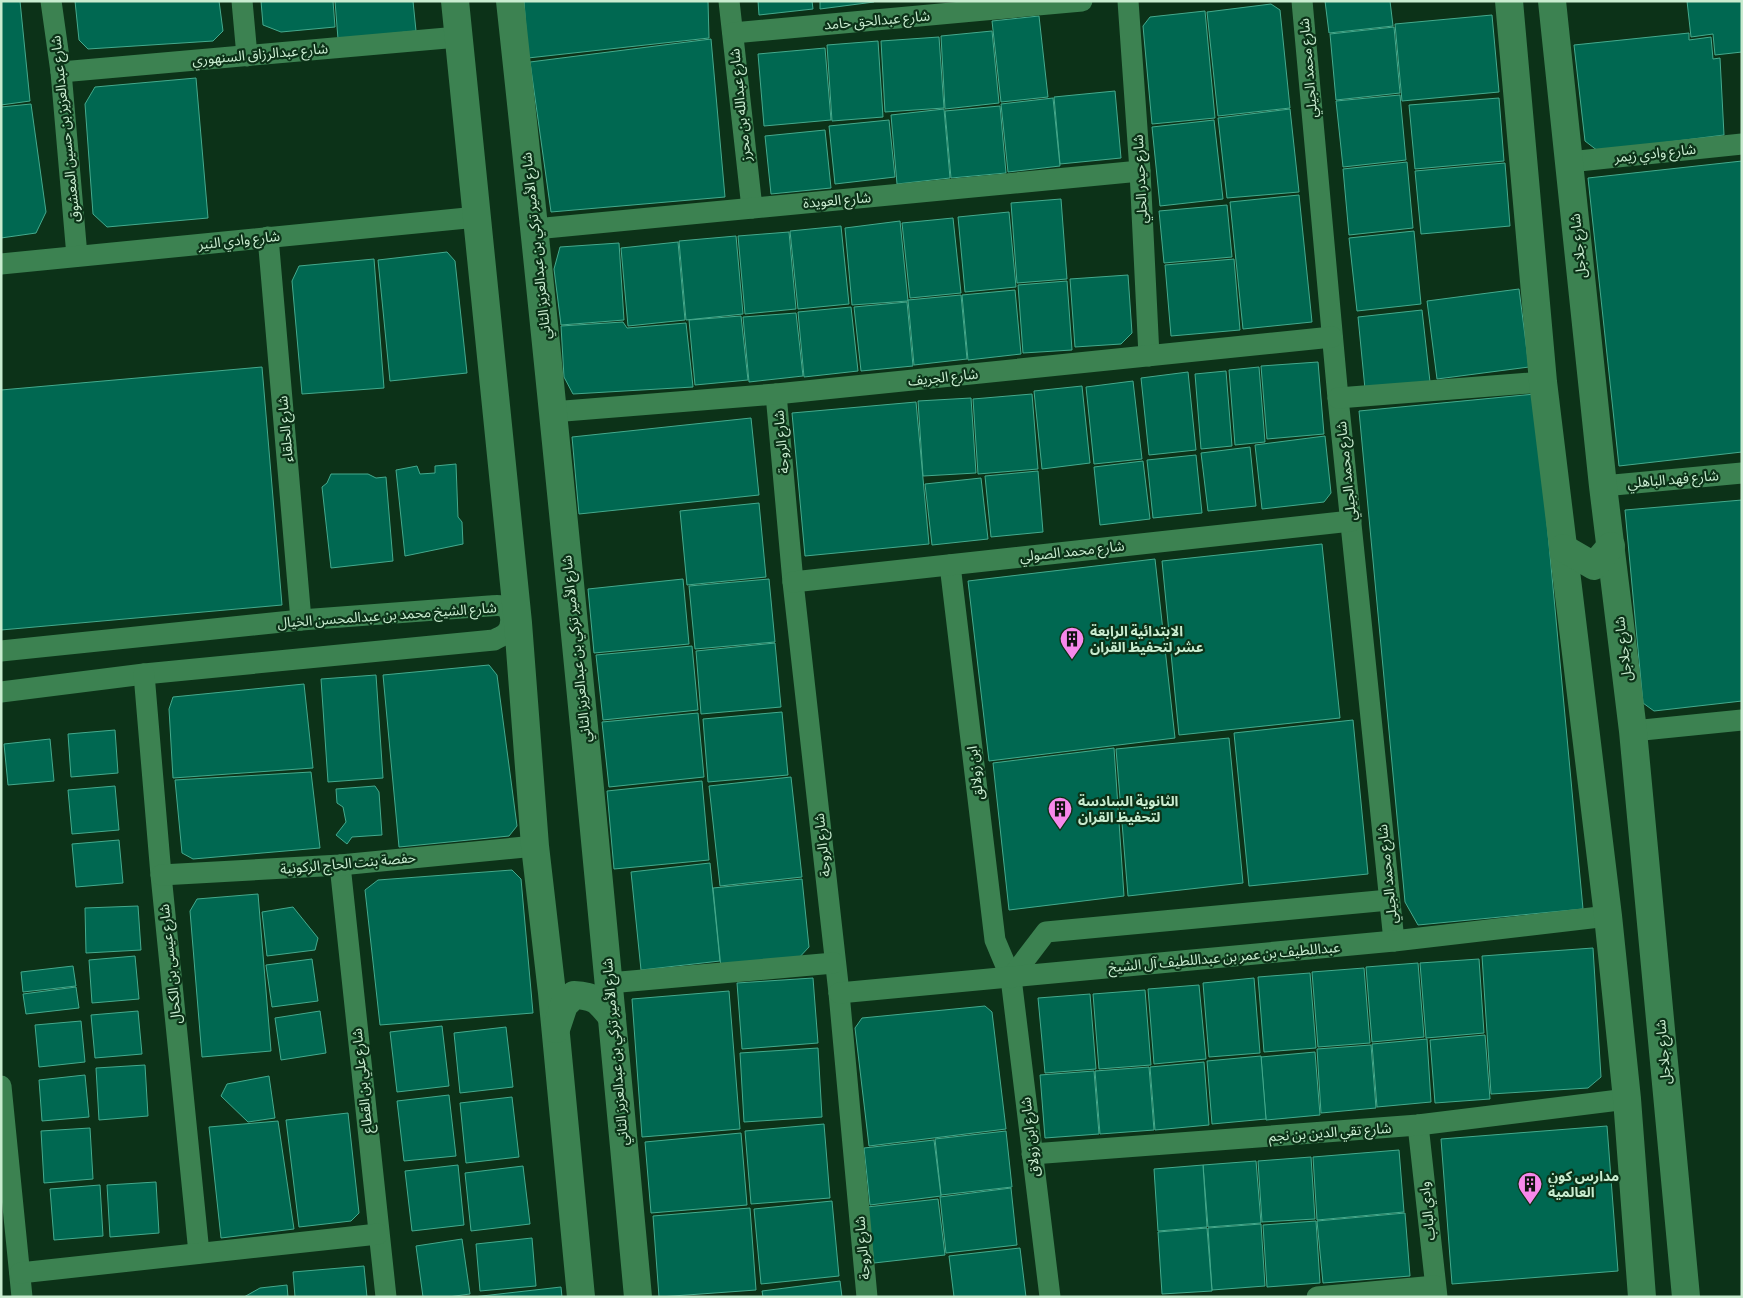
<svg xmlns="http://www.w3.org/2000/svg" width="1743" height="1298" font-family="Commissioner,'Noto Sans Arabic',sans-serif">
<style>
.building{fill:#006851;stroke:#44aa8d}
.lines{fill:none;stroke-linecap:round;stroke-linejoin:round}
.street{stroke:#3c8251;stroke-width:21}
.secondary{stroke:#3c8251;stroke-width:28}
.labels{text-anchor:middle;stroke-width:4.5;stroke-linejoin:round;paint-order:stroke}
.street-label{font-size:14px;fill:#c9ecd0;stroke:#0c3218}
.poi-label{font-size:14px;font-weight:bold;fill:#c9ecd0;stroke:#0c3218;text-anchor:start}
</style>
<rect width="100%" height="100%" fill="#0c3218"/>
<g class="building">
<polygon points="1,1 20,1 30,101 1,105"/>
<polygon points="75,1 219,1 223,31 213,41 88,49 79,40"/>
<polygon points="261,1 333,1 335,27 281,32 263,25"/>
<polygon points="335,1 413,1 416,31 338,39"/>
<polygon points="524,1 708,1 709,38 528,58"/>
<polygon points="758,1 812,1 813,9 759,15"/>
<polygon points="820,1 874,1 874,2 820,9"/>
<polygon points="1325,1 1390,1 1393,26 1329,33"/>
<polygon points="1687,1 1742,1 1742,52 1715,55 1713,34 1691,37"/>
<polygon points="1271,4 1280,10 1290,108 1218,116 1207,12"/>
<polygon points="1205,11 1215,118 1152,124 1143,26 1150,17"/>
<polygon points="1492,15 1499,92 1402,101 1395,24"/>
<polygon points="1039,16 1048,97 1001,102 992,21"/>
<polygon points="1394,27 1400,93 1336,100 1330,34"/>
<polygon points="992,31 999,103 945,109 941,36"/>
<polygon points="1689,33 1689,40 1711,37 1713,59 1720,58 1724,135 1598,151 1585,141 1574,45"/>
<polygon points="939,37 944,108 885,112 881,41"/>
<polygon points="711,39 725,197 551,212 530,62"/>
<polygon points="878,41 883,117 832,121 827,45"/>
<polygon points="825,48 831,120 764,126 758,54"/>
<polygon points="196,78 208,218 107,227 93,214 85,104 95,87"/>
<polygon points="1115,91 1121,158 1060,164 1054,97"/>
<polygon points="1400,95 1406,160 1343,167 1336,101"/>
<polygon points="1053,98 1060,166 1008,172 1001,104"/>
<polygon points="1499,98 1504,161 1415,169 1409,105"/>
<polygon points="31,104 46,212 36,233 1,238 1,107"/>
<polygon points="1000,106 1006,173 951,178 945,111"/>
<polygon points="944,109 950,178 897,184 891,115"/>
<polygon points="1290,109 1299,192 1227,198 1218,118"/>
<polygon points="889,120 895,177 835,184 829,126"/>
<polygon points="1214,120 1223,199 1160,206 1152,127"/>
<polygon points="825,130 831,188 771,194 765,136"/>
<polygon points="1742,161 1742,452 1619,466 1588,178"/>
<polygon points="1407,162 1413,228 1349,235 1343,169"/>
<polygon points="1505,163 1510,226 1421,234 1415,171"/>
<polygon points="1299,195 1312,322 1243,329 1230,202"/>
<polygon points="1061,199 1067,279 1017,283 1011,203"/>
<polygon points="1227,205 1232,257 1164,263 1159,211"/>
<polygon points="1009,212 1016,287 965,292 958,217"/>
<polygon points="953,218 961,293 910,298 902,223"/>
<polygon points="900,221 908,301 852,305 845,228"/>
<polygon points="841,226 849,304 798,309 790,231"/>
<polygon points="1414,231 1421,304 1357,311 1349,238"/>
<polygon points="789,232 796,309 745,314 738,236"/>
<polygon points="736,236 743,314 686,320 679,241"/>
<polygon points="678,242 685,320 628,326 621,248"/>
<polygon points="619,243 624,320 561,325 554,269 560,247"/>
<polygon points="447,252 455,261 467,373 390,381 378,260"/>
<polygon points="374,259 384,388 302,394 292,281 299,266"/>
<polygon points="1234,259 1240,330 1171,336 1165,265"/>
<polygon points="1128,275 1132,333 1121,344 1075,347 1070,279"/>
<polygon points="1067,281 1072,350 1023,353 1018,285"/>
<polygon points="1519,289 1529,367 1437,379 1427,301"/>
<polygon points="1015,290 1021,354 968,360 962,295"/>
<polygon points="961,295 967,359 914,365 908,300"/>
<polygon points="907,302 913,366 861,371 854,307"/>
<polygon points="851,307 858,371 804,377 798,312"/>
<polygon points="1422,310 1430,382 1365,389 1358,317"/>
<polygon points="796,313 803,376 749,382 743,317"/>
<polygon points="741,316 748,380 695,385 689,320"/>
<polygon points="623,322 627,328 686,323 693,387 573,394 564,377 561,326"/>
<polygon points="1318,362 1324,434 1267,439 1261,366"/>
<polygon points="262,367 282,605 1,630 1,390"/>
<polygon points="1259,367 1265,442 1235,445 1229,370"/>
<polygon points="1226,371 1232,446 1201,449 1195,374"/>
<polygon points="1188,372 1196,450 1149,455 1141,378"/>
<polygon points="1133,381 1142,459 1094,464 1086,387"/>
<polygon points="1082,386 1090,463 1042,469 1034,391"/>
<polygon points="1032,394 1038,469 978,474 973,399"/>
<polygon points="1535,394 1583,909 1418,925 1405,902 1359,411"/>
<polygon points="971,398 976,473 923,476 918,401"/>
<polygon points="916,402 929,544 805,556 792,413"/>
<polygon points="751,418 759,495 579,514 572,437"/>
<polygon points="1325,436 1331,493 1324,502 1262,509 1255,445"/>
<polygon points="1250,447 1256,506 1208,511 1201,453"/>
<polygon points="1196,455 1202,513 1153,518 1147,460"/>
<polygon points="1143,461 1150,519 1100,525 1094,467"/>
<polygon points="456,464 458,517 462,522 463,544 405,556 396,470 417,466 420,474 435,473 435,466"/>
<polygon points="1038,471 1043,532 991,537 985,476"/>
<polygon points="331,474 368,474 376,478 386,477 393,561 331,568 322,487 327,483"/>
<polygon points="981,478 988,539 932,545 925,484"/>
<polygon points="1742,500 1742,701 1654,711 1643,703 1625,510"/>
<polygon points="759,503 766,577 687,585 680,511"/>
<polygon points="1322,544 1340,718 1179,735 1162,561"/>
<polygon points="1155,559 1175,738 989,761 968,581"/>
<polygon points="683,579 689,644 594,653 588,589"/>
<polygon points="769,579 775,642 695,649 689,586"/>
<polygon points="775,643 781,707 701,714 696,651"/>
<polygon points="692,646 698,710 603,720 596,655"/>
<polygon points="489,665 497,675 517,826 509,836 399,847 383,675"/>
<polygon points="376,675 383,778 328,782 321,679"/>
<polygon points="304,684 313,768 173,778 169,709 173,697"/>
<polygon points="782,712 788,775 708,782 703,719"/>
<polygon points="698,713 704,777 609,787 602,722"/>
<polygon points="1353,720 1368,874 1249,886 1234,733"/>
<polygon points="115,730 118,773 71,777 68,734"/>
<polygon points="1229,738 1243,883 1128,896 1116,749"/>
<polygon points="50,739 54,781 8,785 4,744"/>
<polygon points="1114,748 1124,896 1009,910 993,763"/>
<polygon points="311,772 320,848 193,859 182,853 175,780"/>
<polygon points="791,777 802,877 720,886 709,786"/>
<polygon points="702,781 709,860 614,869 607,791"/>
<polygon points="115,786 119,830 72,834 68,790"/>
<polygon points="375,786 379,792 382,835 352,837 347,844 336,835 346,822 343,807 337,803 336,789"/>
<polygon points="119,840 123,883 76,887 72,844"/>
<polygon points="710,863 720,961 641,970 631,872"/>
<polygon points="512,870 521,879 533,1013 380,1025 365,890 378,880"/>
<polygon points="802,879 809,947 796,961 721,968 713,888"/>
<polygon points="258,894 271,1051 202,1057 190,911 197,899"/>
<polygon points="138,906 141,950 86,953 85,908"/>
<polygon points="293,907 318,938 315,950 267,956 262,912"/>
<polygon points="1593,948 1601,1077 1588,1088 1491,1094 1482,956"/>
<polygon points="135,956 139,999 92,1003 89,960"/>
<polygon points="312,959 318,1001 272,1007 266,965"/>
<polygon points="1479,959 1484,1033 1426,1038 1420,963"/>
<polygon points="1418,963 1424,1037 1372,1042 1366,967"/>
<polygon points="73,966 76,986 23,992 21,972"/>
<polygon points="1364,968 1370,1043 1318,1047 1312,972"/>
<polygon points="1310,973 1316,1048 1264,1052 1258,977"/>
<polygon points="813,978 818,1043 742,1049 737,983"/>
<polygon points="1254,978 1260,1053 1209,1057 1203,983"/>
<polygon points="1199,985 1206,1059 1154,1064 1148,989"/>
<polygon points="76,987 79,1008 26,1014 23,994"/>
<polygon points="1145,990 1151,1065 1099,1069 1093,994"/>
<polygon points="729,991 740,1129 642,1137 632,999"/>
<polygon points="1090,994 1096,1069 1045,1073 1038,998"/>
<polygon points="985,1006 992,1012 1006,1129 869,1146 855,1028 862,1018"/>
<polygon points="138,1011 142,1054 95,1058 91,1015"/>
<polygon points="320,1011 326,1053 281,1060 275,1018"/>
<polygon points="81,1021 85,1062 39,1067 35,1025"/>
<polygon points="442,1026 449,1086 397,1092 390,1032"/>
<polygon points="506,1027 513,1087 460,1093 454,1033"/>
<polygon points="1485,1035 1490,1099 1435,1103 1430,1040"/>
<polygon points="1427,1039 1431,1102 1377,1107 1372,1044"/>
<polygon points="1371,1045 1376,1108 1321,1113 1317,1049"/>
<polygon points="818,1048 822,1117 744,1122 740,1053"/>
<polygon points="1315,1052 1320,1115 1266,1120 1261,1057"/>
<polygon points="1261,1056 1266,1119 1212,1124 1207,1061"/>
<polygon points="1204,1062 1209,1125 1155,1130 1150,1067"/>
<polygon points="145,1065 148,1116 99,1120 96,1068"/>
<polygon points="1149,1067 1154,1130 1100,1134 1095,1071"/>
<polygon points="1094,1071 1099,1134 1045,1138 1040,1075"/>
<polygon points="85,1075 89,1117 42,1121 39,1080"/>
<polygon points="269,1076 275,1118 248,1122 221,1096 227,1084"/>
<polygon points="449,1095 456,1156 404,1161 397,1101"/>
<polygon points="512,1097 519,1157 466,1163 460,1103"/>
<polygon points="348,1113 359,1213 351,1221 299,1227 286,1120"/>
<polygon points="278,1121 294,1229 221,1238 209,1127"/>
<polygon points="824,1124 830,1198 751,1204 745,1131"/>
<polygon points="1607,1126 1618,1271 1452,1284 1441,1139"/>
<polygon points="90,1128 93,1179 44,1183 41,1131"/>
<polygon points="1006,1131 1012,1187 941,1195 935,1139"/>
<polygon points="741,1133 747,1205 651,1213 645,1142"/>
<polygon points="934,1140 941,1196 870,1205 864,1148"/>
<polygon points="1399,1150 1404,1212 1317,1220 1313,1157"/>
<polygon points="1311,1157 1315,1219 1262,1222 1258,1161"/>
<polygon points="1256,1161 1261,1223 1208,1227 1203,1165"/>
<polygon points="458,1165 464,1225 412,1231 405,1171"/>
<polygon points="1203,1165 1207,1227 1158,1231 1154,1169"/>
<polygon points="523,1166 530,1224 471,1231 465,1173"/>
<polygon points="156,1182 159,1233 110,1237 107,1185"/>
<polygon points="100,1185 103,1236 54,1240 50,1189"/>
<polygon points="1011,1188 1017,1245 946,1253 940,1197"/>
<polygon points="938,1199 945,1255 874,1263 867,1207"/>
<polygon points="832,1201 839,1276 761,1284 754,1209"/>
<polygon points="750,1208 756,1290 659,1297 653,1216"/>
<polygon points="1405,1213 1410,1276 1323,1283 1317,1221"/>
<polygon points="1316,1221 1320,1283 1267,1287 1263,1225"/>
<polygon points="1261,1224 1265,1286 1212,1290 1208,1228"/>
<polygon points="1207,1228 1212,1291 1162,1294 1158,1232"/>
<polygon points="532,1238 536,1286 480,1291 476,1244"/>
<polygon points="462,1239 470,1294 448,1297 423,1297 416,1246"/>
<polygon points="1020,1248 1026,1297 954,1297 949,1256"/>
<polygon points="364,1266 367,1297 295,1297 293,1272"/>
<polygon points="840,1281 842,1297 763,1297 762,1291"/>
<polygon points="287,1285 288,1297 244,1297 260,1288"/>
<polygon points="561,1287 562,1297 473,1297"/>
</g>
<g class="lines">
<g class="street">
<polyline points="51,1 61,72 77,256"/>
<polyline points="242,1 247,56"/>
<polyline points="729,1 752,208"/>
<polyline points="1128,1 1140,171 1149,356"/>
<polyline points="1302,1 1338,398 1394,941"/>
<polyline points="733,33 1082,1"/>
<polyline points="61,72 458,37"/>
<polyline points="1569,162 1742,144"/>
<polyline points="535,229 1140,171"/>
<polyline points="268,237 301,620"/>
<polyline points="1,264 477,217"/>
<polyline points="776,394 793,582 839,993 867,1297"/>
<polyline points="1338,398 1543,382"/>
<polyline points="552,412 776,394 1332,337"/>
<polyline points="1603,486 1742,473"/>
<polyline points="950,565 995,940 1011,978 1050,1297"/>
<polyline points="793,582 1351,521"/>
<path d="M1 651 301 620 489 606C492 606 498 605 502 606 513 609 513 627 505 634 502 636 498 638 494 640L144 674 1 692"/>
<polyline points="144,674 161,875 199,1253"/>
<polyline points="1633,731 1742,720"/>
<polyline points="340,865 386,1297"/>
<polyline points="161,875 340,865 535,846"/>
<polyline points="1011,978 1046,932 1389,900"/>
<polyline points="609,983 834,963"/>
<polyline points="839,993 1394,941 1608,916"/>
<polyline points="1,1086 22,1297"/>
<polyline points="1418,1125 1437,1297"/>
<polyline points="1032,1154 1418,1125 1627,1099"/>
<polyline points="20,1273 378,1234"/>
<polyline points="1317,1297 1435,1286"/>
</g>
<g class="secondary">
<polyline points="455,1 518,623 535,846 552,993 581,1297"/>
<path d="M510 1C557 433 598 865 638 1297"/>
<polyline points="1509,1 1543,382 1608,916 1627,1099 1642,1297"/>
<polyline points="1552,1 1603,486 1633,731 1686,1297"/>
<polyline points="1563,548 1594,566 1611,546"/>
<path d="M556 1029 564 1005 574 995C596 996 599 1001 612 1017"/>
</g>
</g>
<defs>
<symbol id="building-pin" viewBox="-11 -11 22 30"><path d="M0 17L-7.5 6A9.5 9.5 0 1 1 7.5 6Z" fill="#f788eb" stroke="#0c3218"/><path d="M-4-6H4V6H1V3H-1V6H-4ZM-2.5-4.3h1.7v1.8h-1.7ZM.8-4.3h1.7v1.8H.8ZM-2.5-1h1.7V.8h-1.7ZM.8-1h1.7V.8H.8Z" fill="#111"/></symbol>
</defs>
<g fill-rule="evenodd">
<use href="#building-pin" x="1058" y="625" width="28" height="38"/>
<use href="#building-pin" x="1046" y="795" width="28" height="38"/>
<use href="#building-pin" x="1516" y="1170" width="28" height="38"/>
</g>
<g class="labels">
<g class="street-label">
<text transform="translate(877 20) rotate(-5)" y="5">شارع عبدالحق حامد</text>
<text transform="translate(260 54) rotate(-5)" y="5">شارع عبدالرزاق السنهوري</text>
<text transform="translate(1308 68) rotate(-95)" y="5">شارع محمد الجيلي</text>
<text transform="translate(740 105) rotate(-96)" y="5">شارع عبدالله بن محرز</text>
<text transform="translate(65 129) rotate(-96)" y="5">شارع عبدالعزيز بن حسين المعشوق</text>
<text transform="translate(1655 153) rotate(-6)" y="5">شارع وادي زيمر</text>
<text transform="translate(1140 179) rotate(-93)" y="5">شارع حيدر الحلي</text>
<text transform="translate(837 200) rotate(-5)" y="5">شارع العويدة</text>
<text transform="translate(239 240) rotate(-6)" y="5">شارع وادي النير</text>
<text transform="translate(536 246) rotate(-96)" y="5">شارع الأمير تركي بن عبدالعزيز الثاني</text>
<text transform="translate(1578 246) rotate(-96)" y="5">شارع جلاجل</text>
<text transform="translate(943 377) rotate(-6)" y="5">شارع الجريف</text>
<text transform="translate(285 429) rotate(-95)" y="5">شارع الحلقاء</text>
<text transform="translate(781 442) rotate(-95)" y="5">شارع الروحة</text>
<text transform="translate(1346 471) rotate(-96)" y="5">شارع محمد الجيلي</text>
<text transform="translate(1673 479) rotate(-5)" y="5">شارع فهد الباهلي</text>
<text transform="translate(1072 551) rotate(-6)" y="5">شارع محمد الصولي</text>
<text transform="translate(387 615) rotate(-4)" y="5">شارع الشيخ محمد بن عبدالمحسن الخيال</text>
<text transform="translate(576 649) rotate(-96)" y="5">شارع الأمير تركي بن عبدالعزيز الثاني</text>
<text transform="translate(1623 649) rotate(-97)" y="5">شارع جلاجل</text>
<text transform="translate(975 773) rotate(-97)" y="5">ابن زولالق</text>
<text transform="translate(822 845) rotate(-96)" y="5">شارع الروحة</text>
<text transform="translate(348 863) rotate(-5)" y="5">حفصة بنت الحاج الركونية</text>
<text transform="translate(1387 874) rotate(-96)" y="5">شارع محمد الجيلي</text>
<text transform="translate(1224 957) rotate(-5)" y="5">عبداللطيف بن عمر بن عبداللطيف آل الشيخ</text>
<text transform="translate(170 964) rotate(-96)" y="5">شارع عيسى بن الكحال</text>
<text transform="translate(615 1052) rotate(-95)" y="5">شارع الأمير تركي بن عبدالعزيز الثاني</text>
<text transform="translate(1663 1052) rotate(-95)" y="5">شارع جلاجل</text>
<text transform="translate(362 1081) rotate(-96)" y="5">شارع علي بن القطاع</text>
<text transform="translate(1330 1132) rotate(-4)" y="5">شارع تقي الدين بن نجم</text>
<text transform="translate(1030 1137) rotate(-97)" y="5">شارع ابن زولاق</text>
<text transform="translate(1427 1211) rotate(-96)" y="5">وادي الباب</text>
<text transform="translate(862 1248) rotate(-95)" y="5">شارع الروحة</text>
</g>
<g class="poi-label">
<text x="1090" y="636">الابتدائية الرابعة<tspan x="1090" dy="16">عشر لتحفيظ القران</tspan></text>
<text x="1078" y="806">الثانوية السادسة<tspan x="1078" dy="16">لتحفيظ القران</tspan></text>
<text x="1548" y="1181">مدارس كون<tspan x="1548" dy="16">العالمية</tspan></text>
</g>
</g>
<rect width="1743" height="1298" fill="none" stroke="#c9ecd0" stroke-width="5"/>
</svg>
